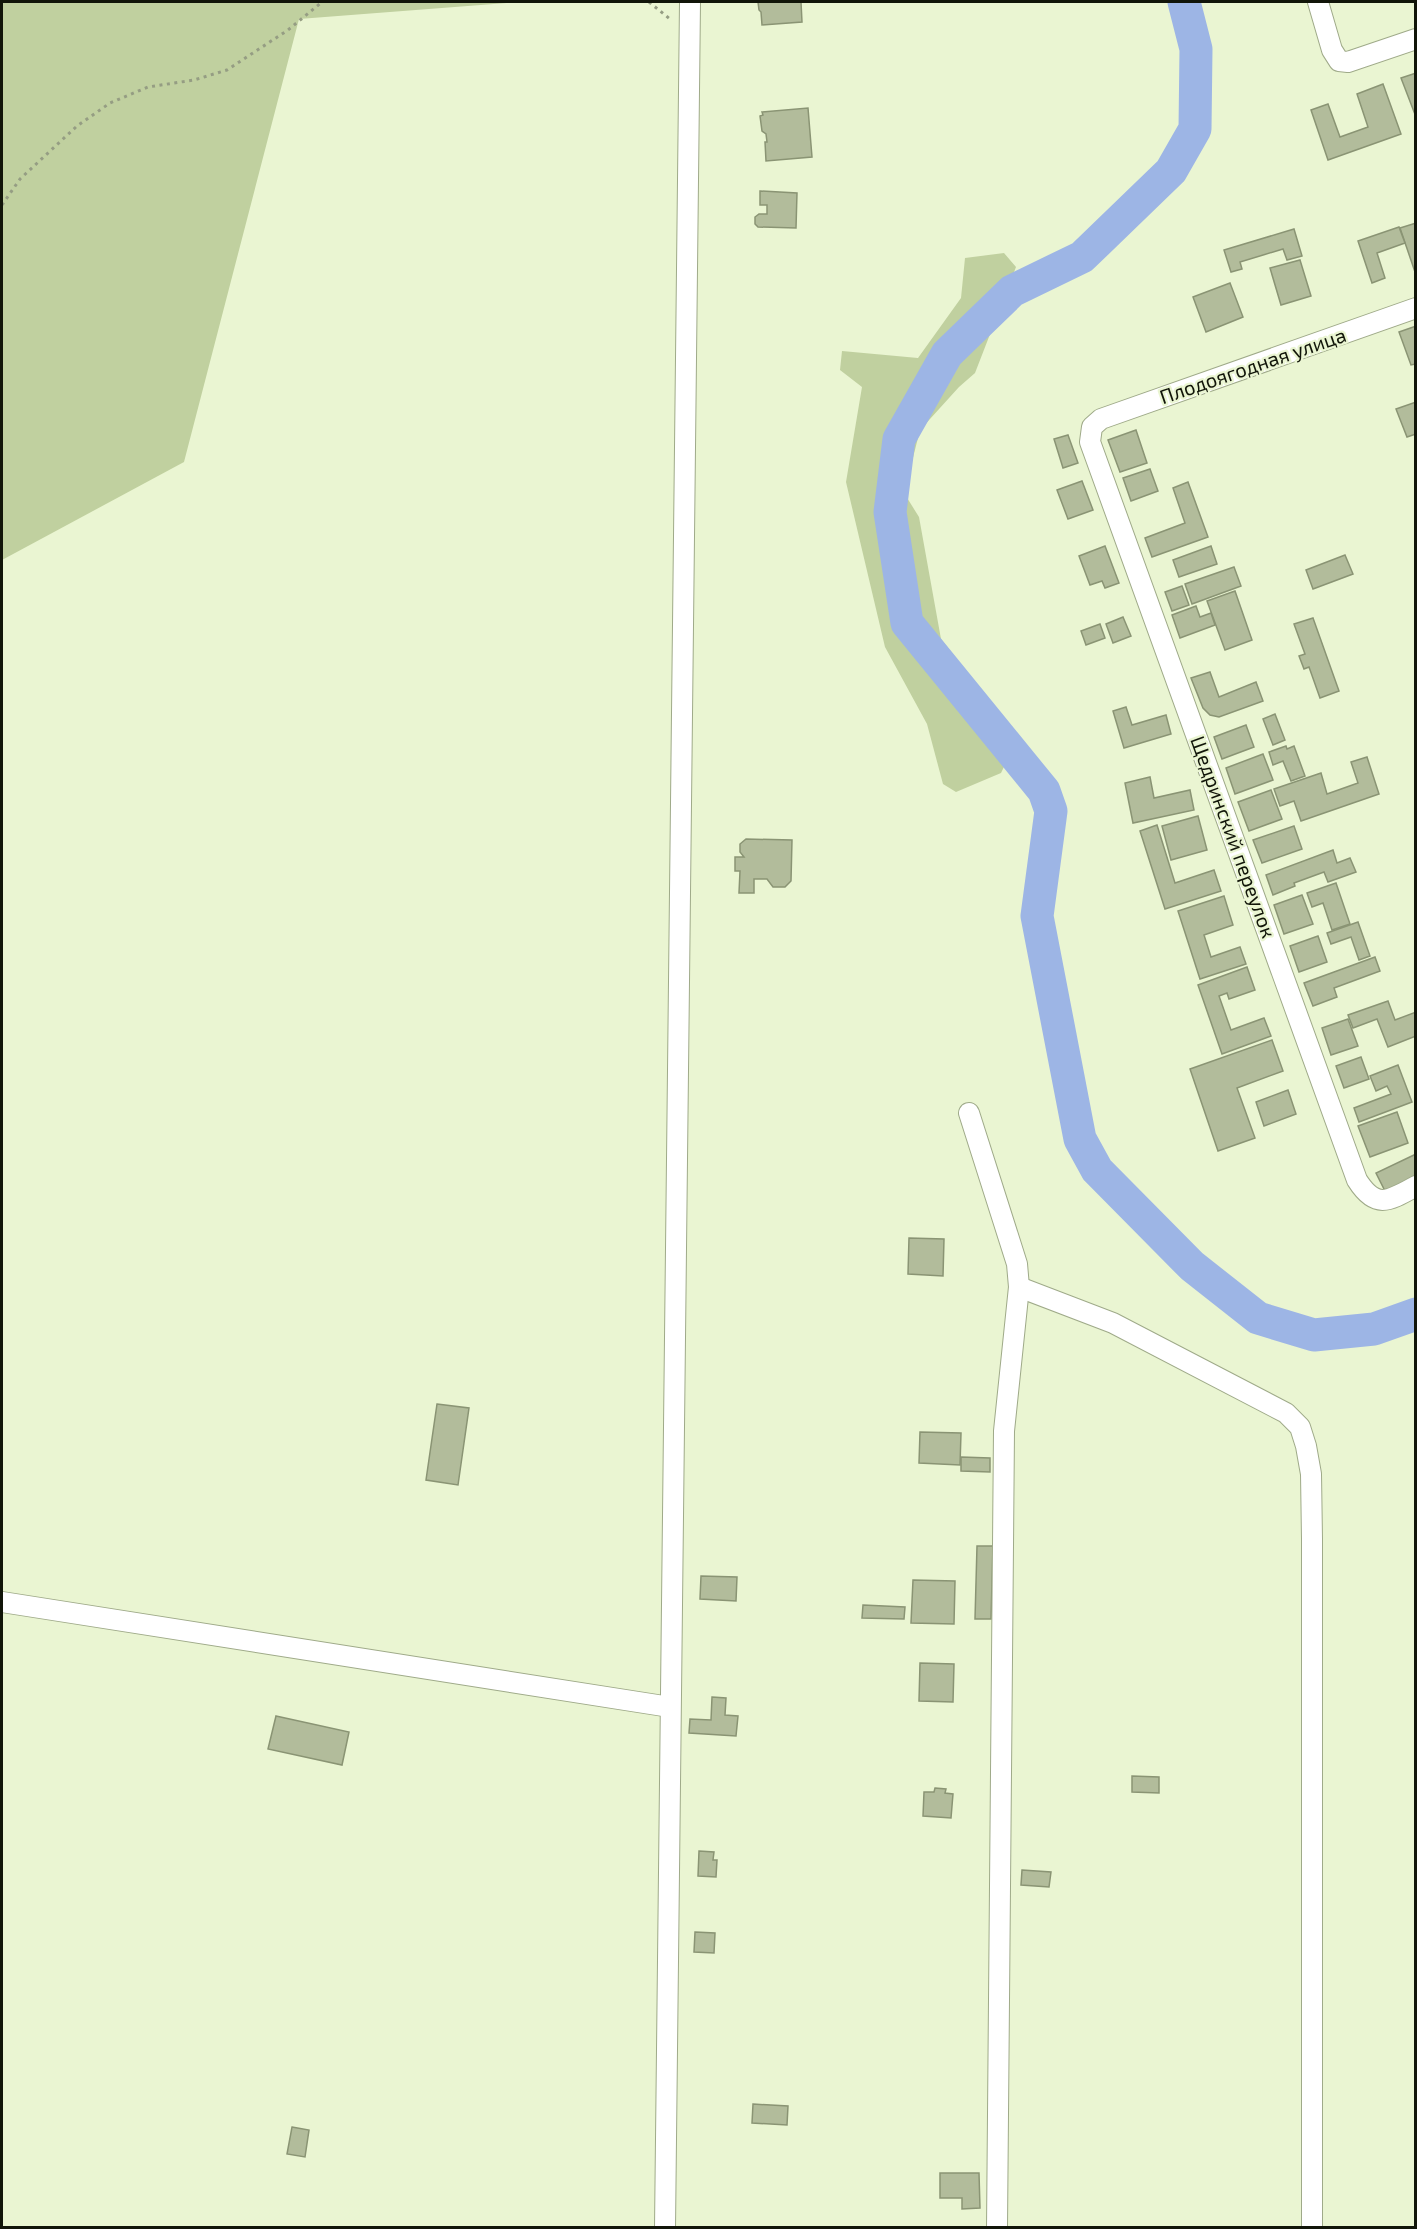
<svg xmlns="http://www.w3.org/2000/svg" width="1417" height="2229" font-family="'Exo 2',sans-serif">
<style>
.green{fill:#c0d09f}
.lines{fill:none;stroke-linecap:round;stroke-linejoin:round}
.river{stroke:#9db5e5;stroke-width:33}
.building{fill:#b2bc9b;stroke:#8a9474;stroke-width:1.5}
.street-casing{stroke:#9faa89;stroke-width:22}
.path{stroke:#959d83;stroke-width:3;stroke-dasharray:3 4.5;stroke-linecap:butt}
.street{stroke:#fff;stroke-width:20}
.labels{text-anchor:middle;stroke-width:4.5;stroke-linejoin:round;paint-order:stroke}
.street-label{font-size:20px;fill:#111509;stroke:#eaf5d2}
</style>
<rect width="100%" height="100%" fill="#eaf5d2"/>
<g class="green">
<polygon points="2,2 521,2 299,19 184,462 2,560"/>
<polygon points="1004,253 1016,267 975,373 959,387 920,430 904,493 919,517 941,639 1018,738 1001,773 956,792 943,784 927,724 885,647 846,482 862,387 840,370 842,351 918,358 961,298 965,258"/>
</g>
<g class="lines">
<polyline class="river" points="1184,2 1196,49 1195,129 1171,171 1082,257 1012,291 947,354 899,439 890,512 907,623 1044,791 1051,811 1037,916 1080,1139 1097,1170 1192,1266 1258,1318 1314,1335 1374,1329 1416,1314"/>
</g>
<g class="building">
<polygon points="758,2 801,2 802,22 762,25 761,12 759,10"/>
<polygon points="1416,73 1416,117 1401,78"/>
<polygon points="1383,84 1401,134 1328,160 1311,110 1328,104 1340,137 1368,127 1357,94"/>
<polygon points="808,108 812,157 766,161 765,142 767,142 766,134 762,131 760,116 763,115 762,112"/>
<polygon points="760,191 797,193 796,228 758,227 755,224 755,217 759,214 767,214 767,205 760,205"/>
<polygon points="1416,223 1416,272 1415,272 1400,228"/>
<polygon points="1399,227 1405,243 1377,253 1385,278 1372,283 1358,241"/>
<polygon points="1294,229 1302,256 1287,260 1283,249 1240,262 1242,269 1231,272 1224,250"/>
<polygon points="1300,260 1311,296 1281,305 1270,268"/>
<polygon points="1230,283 1243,317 1206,332 1193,297"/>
<polygon points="1416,326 1416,364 1411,365 1399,332"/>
<polygon points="1416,402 1416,434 1407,437 1396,409"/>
<polygon points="1136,430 1147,463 1120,472 1108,440"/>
<polygon points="1068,435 1078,463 1063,468 1054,439"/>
<polygon points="1150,469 1158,491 1131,501 1123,478"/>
<polygon points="1082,481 1093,510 1068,519 1057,490"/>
<polygon points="1188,482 1208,537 1152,557 1145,538 1185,523 1173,488"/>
<polygon points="1105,546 1119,583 1105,588 1102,581 1090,585 1079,556"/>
<polygon points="1211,546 1217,564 1179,577 1173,560"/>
<polygon points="1345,555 1353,574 1313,589 1306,570"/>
<polygon points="1234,567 1241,586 1192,604 1185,584"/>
<polygon points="1182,586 1189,605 1172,611 1165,592"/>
<polygon points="1235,591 1252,640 1225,650 1207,601"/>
<polygon points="1196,606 1200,617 1211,613 1215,625 1180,638 1172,615"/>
<polygon points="1123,617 1131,636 1113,643 1106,624"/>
<polygon points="1313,618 1339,691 1320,698 1309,667 1304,669 1299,656 1305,654 1294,624"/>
<polygon points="1100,624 1105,638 1086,645 1081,631"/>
<polygon points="1210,672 1219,697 1256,682 1263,701 1219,717 1210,715 1203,708 1191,678"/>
<polygon points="1126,707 1132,725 1166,715 1171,734 1124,748 1113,711"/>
<polygon points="1275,714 1285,740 1273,745 1263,719"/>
<polygon points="1246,725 1254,747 1222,759 1214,737"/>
<polygon points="1286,746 1287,749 1294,746 1305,776 1291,781 1283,761 1273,765 1269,752"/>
<polygon points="1263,754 1273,780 1235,794 1226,768"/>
<polygon points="1367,757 1379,794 1301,821 1294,801 1280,806 1274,789 1321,773 1327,794 1358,783 1351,762"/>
<polygon points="1150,777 1154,798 1190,790 1194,810 1133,823 1125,783"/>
<polygon points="1271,790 1282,819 1249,831 1238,802"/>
<polygon points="1198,816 1207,850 1171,860 1162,826"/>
<polygon points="1157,825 1175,883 1214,870 1221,891 1165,909 1140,831"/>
<polygon points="1294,826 1302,849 1262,863 1253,840"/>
<polygon points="746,839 792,840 791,881 785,887 773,887 767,879 754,879 754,893 739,893 740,871 735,871 735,857 744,857 740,852 740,844"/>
<polygon points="1333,850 1337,863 1350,858 1356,872 1328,882 1324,872 1294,883 1295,886 1273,895 1266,875"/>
<polygon points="1336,883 1350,924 1332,930 1323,903 1312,907 1307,893"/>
<polygon points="1302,895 1313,924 1284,934 1274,905"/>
<polygon points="1224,896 1233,925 1204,935 1211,957 1240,947 1246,964 1200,979 1178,911"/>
<polygon points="1358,922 1370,956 1359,960 1351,937 1331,944 1327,933"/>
<polygon points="1318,936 1327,962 1299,972 1290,946"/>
<polygon points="1375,957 1380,971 1334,988 1337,997 1313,1006 1304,983"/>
<polygon points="1247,967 1255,990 1229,999 1227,993 1219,996 1231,1030 1264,1018 1271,1036 1222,1054 1198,985"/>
<polygon points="1388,1001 1395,1020 1416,1012 1416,1036 1388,1047 1377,1019 1353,1028 1348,1015"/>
<polygon points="1348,1019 1358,1046 1331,1055 1322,1028"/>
<polygon points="1272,1040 1283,1071 1237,1088 1255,1138 1218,1151 1190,1069"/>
<polygon points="1361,1057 1369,1079 1344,1088 1336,1066"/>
<polygon points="1398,1065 1412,1102 1359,1122 1354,1108 1391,1094 1387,1086 1376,1091 1370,1076"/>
<polygon points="1288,1090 1296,1114 1264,1126 1256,1102"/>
<polygon points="1397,1112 1408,1143 1370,1157 1358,1126"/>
<polygon points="1416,1154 1416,1177 1385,1191 1376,1173"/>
<polygon points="909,1238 944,1239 943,1276 908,1274"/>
<polygon points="437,1404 469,1408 458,1485 426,1480"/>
<polygon points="920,1432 961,1433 960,1465 919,1463"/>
<polygon points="961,1457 990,1458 990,1472 961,1471"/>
<polygon points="977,1546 993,1546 991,1619 975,1619"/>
<polygon points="701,1576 737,1577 736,1601 700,1599"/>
<polygon points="913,1580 955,1581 954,1624 911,1623"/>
<polygon points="863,1605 905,1607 904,1619 862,1618"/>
<polygon points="920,1663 954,1664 953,1702 919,1701"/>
<polygon points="712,1697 726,1698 725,1715 738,1716 736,1736 689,1733 690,1719 711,1720"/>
<polygon points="276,1716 349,1732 342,1765 268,1749"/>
<polygon points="1132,1776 1159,1777 1159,1793 1132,1792"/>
<polygon points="935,1788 946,1789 945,1793 953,1794 951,1818 923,1816 924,1792 934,1792"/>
<polygon points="699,1851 714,1852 713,1860 717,1860 716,1877 698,1876"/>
<polygon points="1022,1870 1051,1872 1049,1887 1021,1885"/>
<polygon points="695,1932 715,1933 714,1953 694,1952"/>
<polygon points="753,2104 788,2106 787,2125 752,2123"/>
<polygon points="292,2127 309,2130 305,2157 287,2154"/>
<polygon points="940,2173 979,2173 980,2208 962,2209 962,2198 940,2198"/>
</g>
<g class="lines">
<defs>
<g id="street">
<polyline points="1318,2 1332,50 1339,61 1348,62 1416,39"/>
<path d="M1416 308 1101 419 1092 427 1090 442 1357 1180C1376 1210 1389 1201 1416 1186"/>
<polyline points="969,1113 1017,1264 1019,1287 1004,1431 997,2228"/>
<polyline points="1019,1287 1113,1323 1286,1413 1300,1427 1306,1446 1311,1474 1312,1539 1312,2228"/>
<polyline points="2,1602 670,1707"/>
<polyline points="665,2228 690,2"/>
</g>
</defs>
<use href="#street" class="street-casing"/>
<g class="path">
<polyline points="649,2 670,19"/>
<polyline points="2,205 20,179 77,126 110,103 148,87 194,80 227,70 288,30 322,2"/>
</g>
<use href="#street" class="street"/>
</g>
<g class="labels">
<g class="street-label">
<text transform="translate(1253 366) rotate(-19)" y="7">Плодоягодная улица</text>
<text transform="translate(1233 837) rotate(70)" y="7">Щедринский переулок</text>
</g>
</g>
<rect width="1417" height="2229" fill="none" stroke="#111509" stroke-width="6"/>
</svg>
